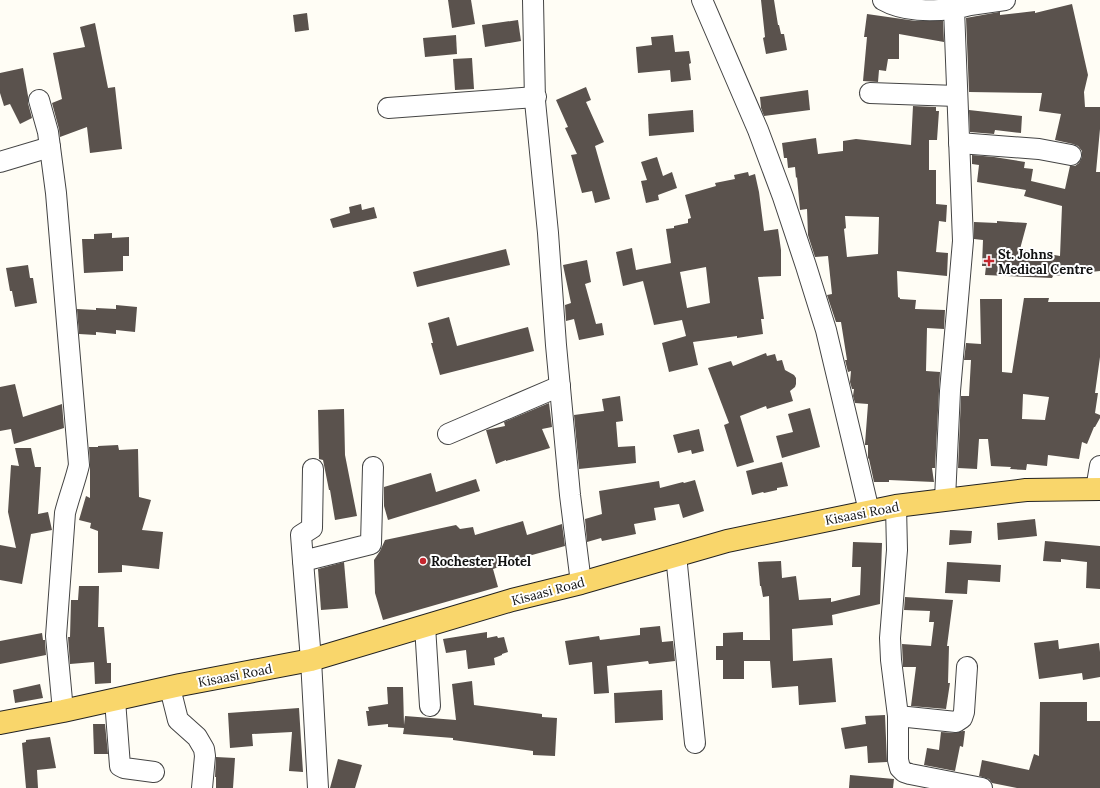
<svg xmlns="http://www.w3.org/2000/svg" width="1100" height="788" font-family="Lora,serif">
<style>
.building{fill:#5a524d;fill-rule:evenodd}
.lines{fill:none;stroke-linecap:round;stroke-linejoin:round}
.minor-casing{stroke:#444;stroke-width:22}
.major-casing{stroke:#222;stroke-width:24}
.minor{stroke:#fff;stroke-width:20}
.major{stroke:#f9d66b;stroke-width:22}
.poi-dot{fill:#c4262e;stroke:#fff;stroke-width:1.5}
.labels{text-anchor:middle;stroke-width:4;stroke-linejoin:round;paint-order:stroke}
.poi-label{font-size:13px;font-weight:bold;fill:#111;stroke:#fff;text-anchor:start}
.street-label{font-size:13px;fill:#111;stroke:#fff}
</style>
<rect width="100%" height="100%" fill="#fffdf5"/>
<g class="building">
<polygon points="448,0 471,0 475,24 452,28"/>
<polygon points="761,0 774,0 778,25 779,25 781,34 784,34 787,50 766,54 763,38 765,37"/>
<polygon points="1072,4 1088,75 1084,92 1085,107 1100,107 1100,129 1096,172 1100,172 1100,271 1053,276 1052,278 985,275 986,266 982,266 983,240 974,239 974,222 997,223 997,221 1027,223 1020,249 1060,256 1062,206 1024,196 1026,190 977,182 979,165 972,164 972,155 994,157 1025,162 1024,168 1033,169 1031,181 1065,189 1070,166 1075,166 1079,163 1082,157 1082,151 1078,146 1073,144 1055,140 1061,114 1039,111 1042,93 969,92 966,18 999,12 1000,12 1000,15 1035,11 1035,13"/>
<polygon points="307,13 309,30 295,32 293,15"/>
<polygon points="867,14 916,21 943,21 944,42 899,34 899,59 888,59 886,71 879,70 878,82 863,81 867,37 864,37"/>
<polygon points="518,20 521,41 485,47 482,25"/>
<polygon points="95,23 108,88 115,87 122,149 90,153 87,127 60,137 59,129 52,103 62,99 53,53 85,47 80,27"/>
<polygon points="456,35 457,54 425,57 423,38"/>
<polygon points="673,35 675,52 689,51 691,63 689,64 691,80 671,82 670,70 638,73 636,47 652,45 651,37"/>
<polygon points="472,58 474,89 455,90 453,59"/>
<polygon points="23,68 28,96 28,103 32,118 20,124 10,104 4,106 0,93 0,73"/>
<polygon points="586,87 591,100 586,102 604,142 595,146 610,199 595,203 592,191 582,193 571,155 577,154 565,128 568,127 556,100"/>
<polygon points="808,90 810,110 764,116 761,108 760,97"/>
<path d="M913 106 936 107V111H939L937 140H929V170H936V204L947 205 946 222 939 221 936 252 948 253 947 276 897 271 898 297 900 298V299L916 300 915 309 945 310 944 329 927 328 926 371 940 372 935 468H932L934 482 889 480V482H874L869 459 868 458V445H865V444L868 404 855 403 853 396 854 389H852L850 382 851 371 848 372 845 360H847L841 322H836L827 295 832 294 828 256 815 257 808 235 807 209 800 210 797 177 796 178 795 167 788 168 787 158H784L782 143 816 138 818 154 843 151V141L856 139 911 145ZM845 216 879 217 878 254 847 257 844 229 846 228Z"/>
<polygon points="693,110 694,132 649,136 648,114"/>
<polygon points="969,110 1022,116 1021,133 995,130 994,134 970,132"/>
<polygon points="657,157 663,176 672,172 677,188 658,195 659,200 646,203 641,181 647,180 641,162"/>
<path d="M748 172 749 176 755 174 759 192 764 231 778 229 781 250V276L758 277 764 319H761L763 334 737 338V336L693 342 698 365 669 372 662 343 686 336 682 320 654 325 643 281 623 286 616 252 632 248 636 270 671 263 666 229 674 228V226L688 223V219L691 218 685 195 716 186 715 183 735 179 734 175ZM706 267 710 303 687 308 680 272Z"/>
<polygon points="361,204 362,210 374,207 377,218 333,228 330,219 350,213 349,207"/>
<polygon points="112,233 112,238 129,237 129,256 123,256 123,271 84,273 82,239 94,239 94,234"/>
<polygon points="506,249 510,265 417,287 413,272"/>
<polygon points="587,260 591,282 585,284 596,324 602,323 604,335 579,340 574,319 566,321 565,305 571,303 563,265"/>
<polygon points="28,265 30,278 33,278 37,303 15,307 12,291 10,291 6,268"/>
<path d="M1024 298H1049L1048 302H1100V357L1095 393H1098L1095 413 1100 415V418L1095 427H1094L1087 444 1082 442 1079 459 1048 455 1047 466 1027 464 1026 470 1010 469 1011 467 991 466 988 439H979L977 469 958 468 961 396H969L971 360H964L966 343 981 344 980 299H1002V372L1012 373ZM1023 394 1049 397 1045 420 1022 419Z"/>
<polygon points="116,305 137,307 135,332 116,330 116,334 96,332 96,335 79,334 77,309 96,310 96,308 116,309"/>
<polygon points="449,317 457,346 528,327 534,351 440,375 431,343 433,343 428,323"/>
<polygon points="766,353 767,356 775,354 777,361 782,360 785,370 794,375 796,378 796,384 795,387 790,391 793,401 767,409 766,406 740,416 754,462 737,467 724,425 729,423 708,368 731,361 733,366"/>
<polygon points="15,384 23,417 62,404 64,428 14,444 11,429 0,431 0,387"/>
<polygon points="620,396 623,421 616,422 618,447 635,446 636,463 579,469 574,415 604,411 602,399"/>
<polygon points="549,403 552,427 542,429 550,448 506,461 506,460 496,464 486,430 505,426 504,422"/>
<polygon points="810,408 820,447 782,458 776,436 793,432 788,414"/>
<polygon points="344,409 345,455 357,516 335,520 330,490 329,490 323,460 319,459 318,410"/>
<polygon points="699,429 704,451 692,454 691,450 678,453 673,435"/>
<polygon points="118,445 119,450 138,449 139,497 151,500 142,530 163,532 159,569 122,565 122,572 98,573 98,531 90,528 91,523 79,520 86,496 90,498 90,464 89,447 98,447 98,446"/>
<polygon points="15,448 31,448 35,467 41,467 38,514 48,512 52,530 31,534 22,584 0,580 0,545 16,548 8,512 11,465 19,466"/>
<polygon points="782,462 788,486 777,488 777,490 764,493 763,492 752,495 746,471"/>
<polygon points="431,473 436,492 476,479 480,491 440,504 388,520 384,506 384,487"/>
<polygon points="695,480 704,511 683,518 679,504 654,508 656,520 634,524 636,534 602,541 601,538 587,542 585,519 602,514 599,491 659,481 660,488 683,482 684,483"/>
<polygon points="1035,519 1037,536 998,540 997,523"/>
<polygon points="523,521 527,535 562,524 565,546 532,555 493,569 498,587 383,620 375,593 374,560 380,551 385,540 456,525 460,529 473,527 475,535"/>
<polygon points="950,530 972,531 971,543 949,545"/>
<polygon points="1045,541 1100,546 1100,589 1086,588 1087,562 1061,559 1061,562 1043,561"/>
<polygon points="853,542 882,543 880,604 832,615 833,625 792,629 793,661 832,658 836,702 799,705 798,686 772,688 770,661 744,661 744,679 723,679 723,660 716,660 716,646 723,646 723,633 743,632 743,640 770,640 769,596 763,597 761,586 760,586 758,562 781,561 782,578 796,576 799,600 831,598 831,602 860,595 861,567 852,567"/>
<polygon points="344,562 348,608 321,610 318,569"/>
<polygon points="947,562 1001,565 1000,582 968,580 967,594 945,593"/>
<polygon points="79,586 99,586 98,627 104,627 107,663 111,663 111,683 95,684 94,662 70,664 68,637 70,637 71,600 78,600"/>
<polygon points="905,597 953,600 947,646 949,646 948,683 950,683 946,709 911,706 916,667 903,667 902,644 931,646 934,622 929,622 930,611 904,610"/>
<polygon points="660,626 662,642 673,641 675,661 649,664 648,661 607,666 609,693 594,694 592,662 569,665 565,641 599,636 600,640 640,635 640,628"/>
<polygon points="487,632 487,638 497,636 498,638 504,637 508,652 502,654 502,655 494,658 495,665 468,669 466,650 446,653 443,639"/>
<polygon points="42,633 43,640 45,640 46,655 0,664 0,641"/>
<polygon points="1058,640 1059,649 1099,643 1100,652 1100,677 1083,680 1082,673 1039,679 1034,643"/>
<polygon points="472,681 474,705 542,714 542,717 557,718 555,756 533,755 533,751 453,740 453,738 403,734 404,728 388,727 388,724 368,726 366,711 369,711 368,707 388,704 387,687 403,687 404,725 405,716 456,720 452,684"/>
<polygon points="40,684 43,698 15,703 13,690"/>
<polygon points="662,690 663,720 615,723 614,693"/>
<polygon points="1040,702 1087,702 1087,721 1100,721 1100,788 1017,788 992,783 989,779 979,776 982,760 1029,770 1034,754 1039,756"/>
<polygon points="299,708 303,772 289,771 292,732 252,734 253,746 230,748 228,713"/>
<polygon points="885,715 887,762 868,763 867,746 845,749 841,728 866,724 865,716"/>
<polygon points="93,724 105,724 108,754 94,754"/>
<polygon points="963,731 965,731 963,747 960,746 955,771 924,765 927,748 939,750 941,732 955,733"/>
<polygon points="50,737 56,768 37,770 38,788 26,788 22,743 26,742 26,740"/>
<polygon points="216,757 235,758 233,788 216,788 216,777 215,777"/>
<polygon points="338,759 362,765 355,788 330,788"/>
<polygon points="850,775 894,779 893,788 849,788"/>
</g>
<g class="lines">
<defs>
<g id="minor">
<polyline points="533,0 535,101 548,233 556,345 570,495 581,583"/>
<polyline points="702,0 758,130 783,197 806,266 826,330 869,511"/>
<path d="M883 0C904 12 931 11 954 9"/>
<polyline points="870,93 957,96"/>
<path d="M39 100 48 132 56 193 79 465C75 482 69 497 65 513L56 636 63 711"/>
<polyline points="388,108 536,97"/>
<polyline points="959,143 1039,149 1071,155"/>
<polyline points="0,162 50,147"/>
<polyline points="448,434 560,386"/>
<polyline points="1096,489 1100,466"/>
<polyline points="945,499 950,391 963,241 954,9 970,5 1005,0"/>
<polyline points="896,506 897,550 890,638 891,660 898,716 898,760 900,768 904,772 910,774 982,788"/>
<polyline points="676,555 695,743"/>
<polyline points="303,561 301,535 312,528 313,469"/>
<polyline points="425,626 430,706"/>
<polyline points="170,688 178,720 197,737 204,749 205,756 202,788"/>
<polyline points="115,700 120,766 124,768 154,772"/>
<polyline points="898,716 956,722 962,718 964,712 967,667"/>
<polyline points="318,788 311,660 303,561 371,544 373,467"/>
</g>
<polyline id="major" points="0,723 63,711 180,685 311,660 512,600 581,583 727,541 896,506 1026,490 1100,489"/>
</defs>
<use href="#minor" class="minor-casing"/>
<use href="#major" class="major-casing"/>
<use href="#minor" class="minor"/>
<use href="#major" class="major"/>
</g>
<g class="poi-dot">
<path d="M987 255h4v4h4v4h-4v4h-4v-4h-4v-4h4z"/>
<circle cx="423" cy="561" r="4"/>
</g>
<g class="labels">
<g class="poi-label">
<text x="998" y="259">St. Johns<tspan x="998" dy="15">Medical Centre</tspan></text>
<text x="431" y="566">Rochester Hotel</text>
</g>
<g class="street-label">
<text transform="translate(862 513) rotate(-11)" y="5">Kisaasi Road</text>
<text transform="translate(548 591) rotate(-15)" y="5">Kisaasi Road</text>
<text transform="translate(235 675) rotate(-11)" y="5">Kisaasi Road</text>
</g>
</g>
</svg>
